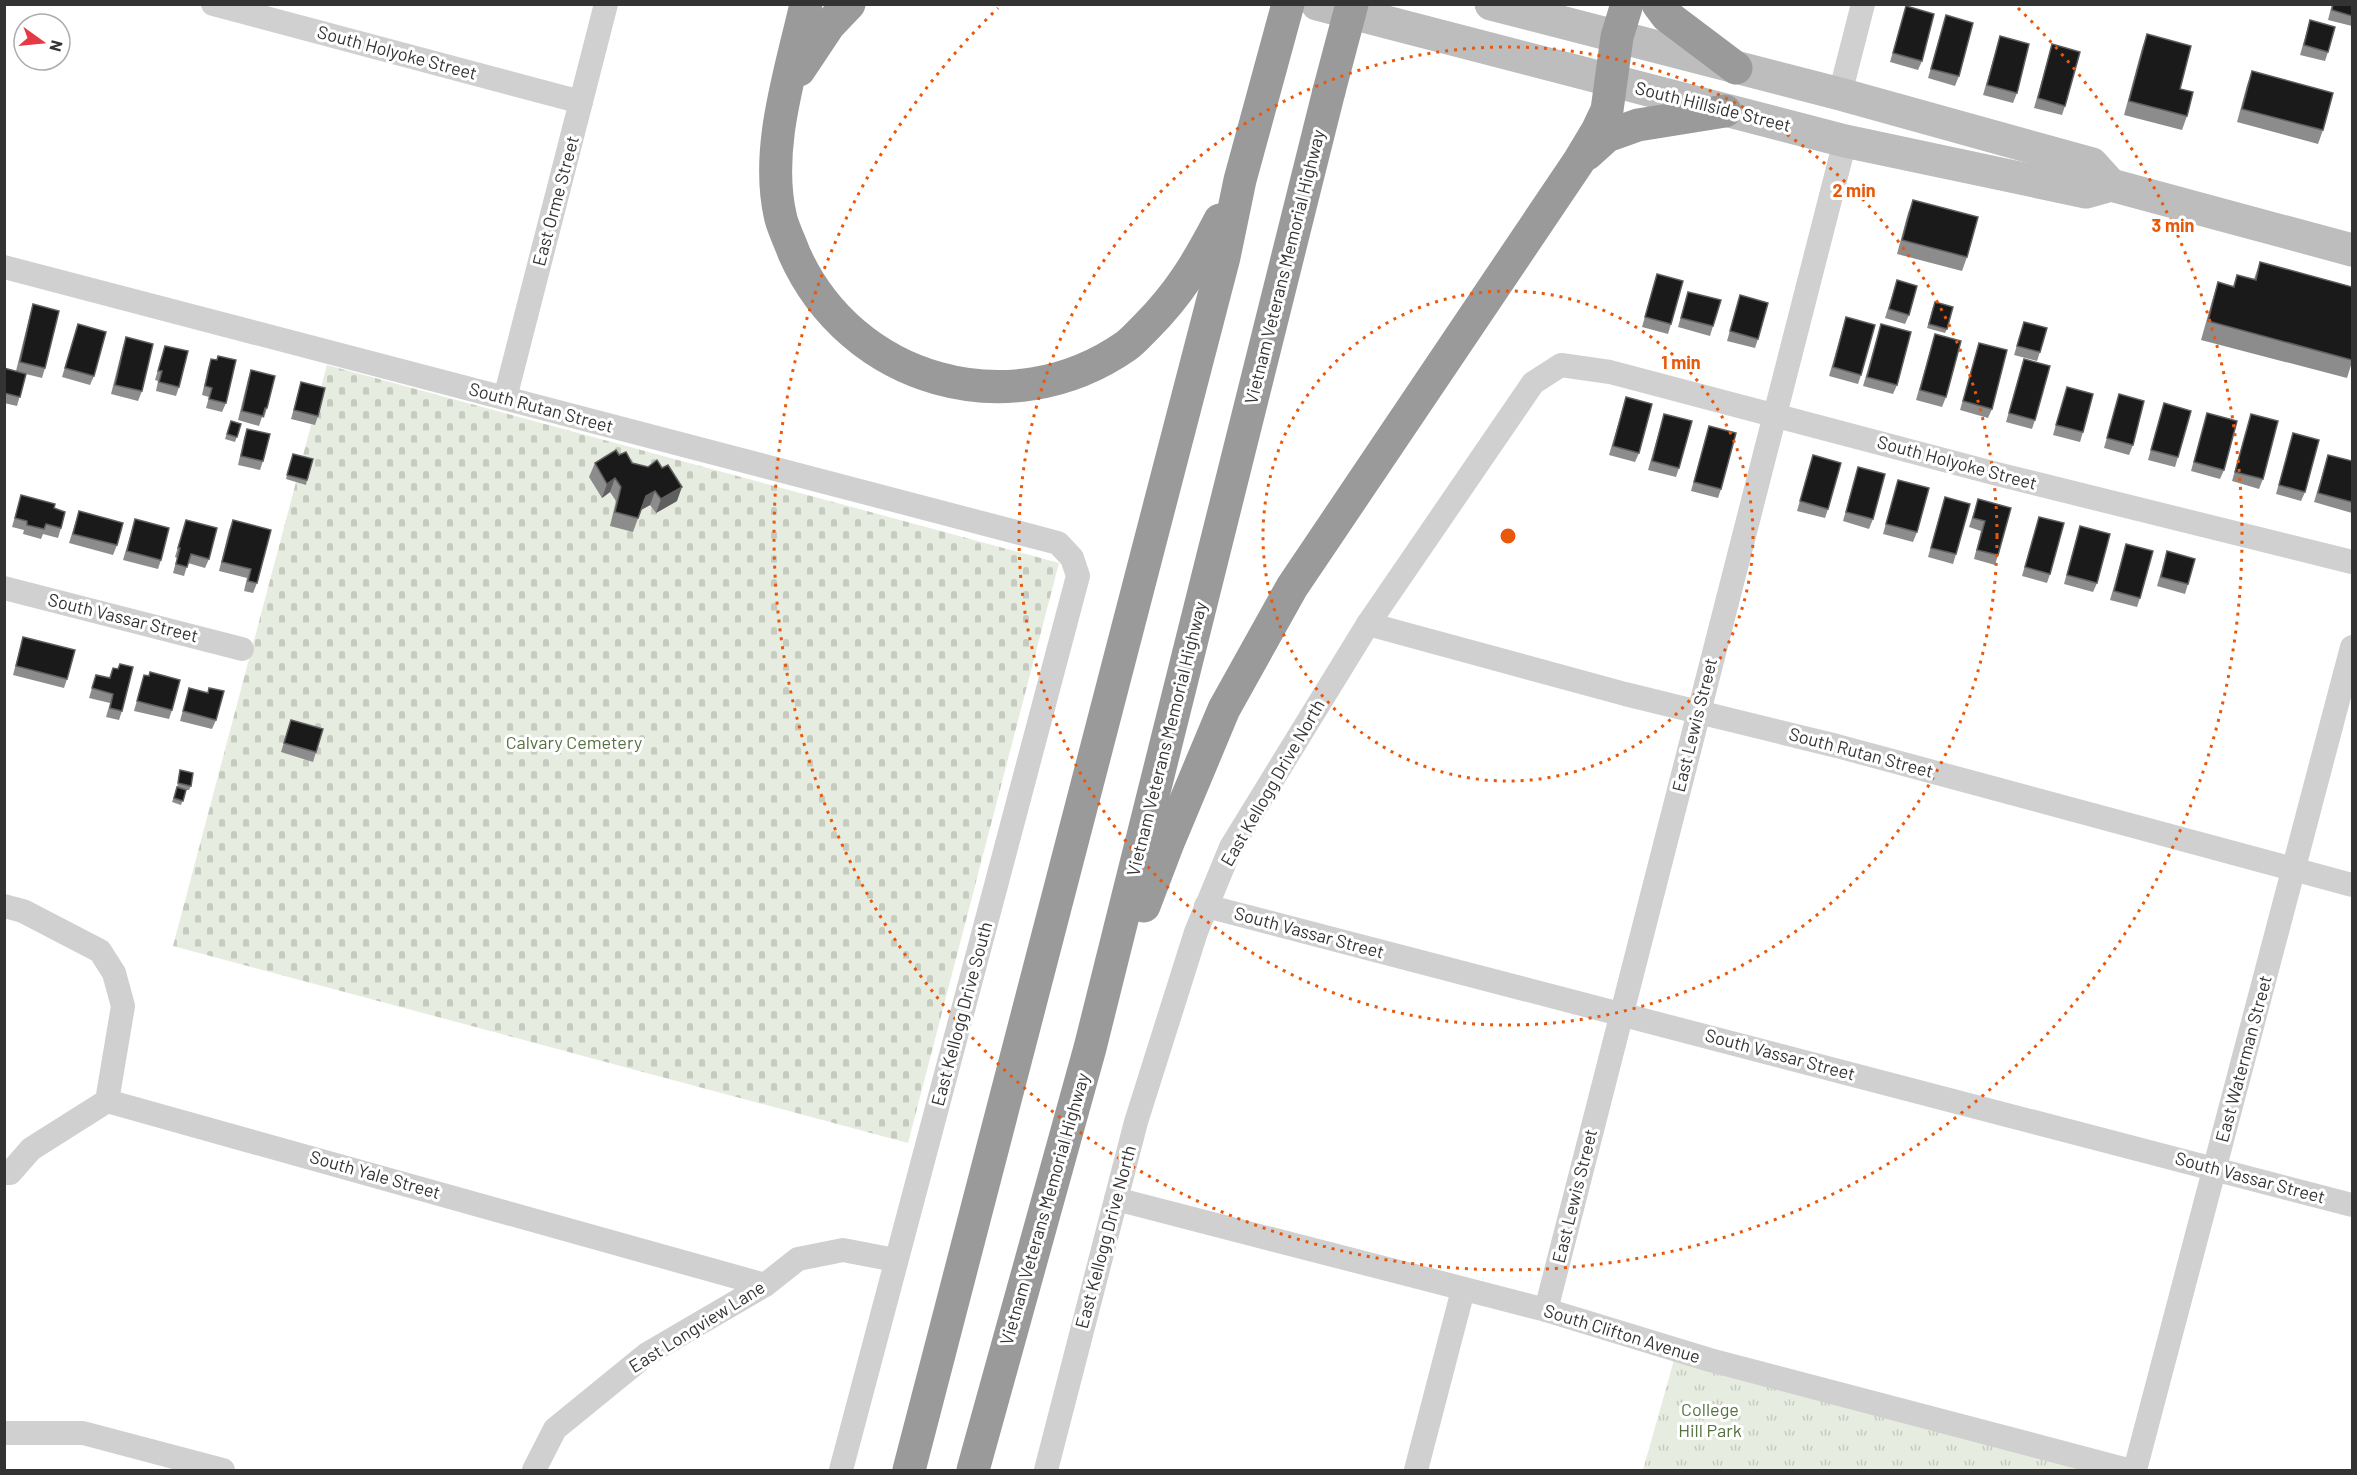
<svg xmlns="http://www.w3.org/2000/svg" width="2357" height="1475" font-family="Barlow,sans-serif">
<style>
.cemetery{fill:url(#cemetery-stones)}
.park{fill:url(#park-tufts)}
.lines{fill:none;stroke-linecap:round;stroke-linejoin:round}
.street{stroke:#d0d0d0;stroke-width:24}
.secondary{stroke:#bdbdbd;stroke-width:33}
.highway{stroke:#9a9a9a;stroke-width:33}
.highway-bridge{stroke:#9a9a9a;stroke-width:33}
.wall{fill:#8c8c8c}
.shaded-wall{fill:#5f5f5f}
.building{fill:#1a1a1a;stroke:#5f5f5f;stroke-width:1.5}
.ring{fill:none;stroke:#e8590c;stroke-width:3;stroke-dasharray:3 6}
.labels{text-anchor:middle;stroke-width:6;stroke-linejoin:round;paint-order:stroke}
.street-label{font-size:18px;fill:#333;stroke:#fff}
.park-label{font-size:18px;fill:#56703f;stroke:#fff}
.centre{fill:#e8590c;stroke:#fff;stroke-width:3}
.ring-label{font-size:18px;text-anchor:middle;font-weight:bold;fill:#e8590c;stroke:#fff;stroke-width:6;stroke-linejoin:round;paint-order:stroke}
</style>
<defs>
<pattern id="cemetery-stones" width="16" height="16" patternUnits="userSpaceOnUse" patternTransform="scale(1.5)"><rect width="16" height="16" fill="#e6ecdf"/><path d="M2 7V4a2 2 0 0 1 4 0v3zM10 15v-3a2 2 0 0 1 4 0v3z" fill="#c6cbc0"/></pattern>
<pattern id="park-tufts" width="24" height="20" patternUnits="userSpaceOnUse" patternTransform="scale(1.5)"><rect width="24" height="20" fill="#e6ecdf"/><path d="M3 7l-1-3M5 7V3M7 7l1-3M15 17l-1-3M17 17v-4M19 17l1-3" fill="none" stroke="#c6cbc0"/></pattern>
</defs>
<rect width="100%" height="100%" fill="#fff"/>
<polygon class="cemetery" points="327,365 1059,563 908,1143 173,946"/>
<polygon class="park" points="1674,1360 2086,1470 1643,1470"/>
<g class="lines">
<g class="street">
<polyline points="213,4 581,102"/>
<polyline points="1840,94 1863,4"/>
<polyline points="4,267 1058,543 1072,558 1078,576 841,1470"/>
<polyline points="505,398 606,4"/>
<polyline points="4,588 242,649"/>
<polyline points="1368,624 1625,694 1837,746 2352,885"/>
<polyline points="4,906 23,911 100,951 114,973 123,1006 107,1101"/>
<polyline points="1206,906 2352,1205"/>
<polyline points="4,1173 10,1173 31,1149 107,1101 765,1285"/>
<polyline points="1116,1199 1546,1310 1710,1360 2128,1470"/>
<polyline points="1546,1310 1845,141"/>
<polyline points="4,1433 83,1433 223,1470"/>
<polyline points="534,1470 555,1429 647,1354 765,1285 798,1259 843,1250 895,1260"/>
<polyline points="1046,1470 1136,1122 1196,932 1231,847 1368,624 1533,383 1561,365 1610,372 1997,474 2352,562"/>
<polyline points="1416,1470 1463,1290"/>
<polyline points="2135,1470 2352,647"/>
</g>
<g class="secondary">
<polyline points="1317,4 1845,141 2086,192 2111,185 2352,250"/>
<polyline points="1491,4 1840,94 2092,164 2111,185"/>
</g>
<g class="highway">
<path d="M806 4C791 72 764 150 781 219 784 230 790 242 794 253 851 382 1010 427 1126 346 1133 341 1139 334 1146 327 1180 293 1198 262 1220 220"/>
<polyline points="1658,4 1667,16 1736,68"/>
<polyline points="799,70 829,25 849,4"/>
<polyline points="1587,154 1607,136 1638,125 1725,111"/>
<polyline points="1144,906 1168,843 1224,709 1292,587 1579,161 1597,131 1607,110 1617,37 1627,4"/>
<polyline points="909,1470 1224,257 1240,180 1288,4"/>
<polyline points="973,1470 1090,1048 1329,91"/>
</g>
<polyline class="highway-bridge" points="1329,91 1352,4"/>
</g>
<g class="wall">
<polygon points="2332,4 2352,4 2352,26 2328,20"/>
<polygon points="1906,6 1922,61 1918,70 1890,62"/>
<polygon points="1946,15 1959,76 1955,86 1928,78"/>
<polygon points="2310,20 2328,52 2325,61 2300,55"/>
<polygon points="2147,34 2180,89 2187,116 2182,130 2124,115 2142,48"/>
<polygon points="2000,36 2017,93 2013,103 1983,95"/>
<polygon points="2052,44 2065,106 2062,115 2034,108"/>
<polygon points="2252,71 2323,130 2318,144 2237,122 2247,85"/>
<polygon points="1913,200 1967,257 1962,271 1897,254 1908,213"/>
<polygon points="2260,262 2352,287 2352,362 2347,378 2201,340 2212,301 2218,282 2233,286 2237,275 2254,279"/>
<polygon points="1657,274 1671,324 1668,334 1642,327"/>
<polygon points="1897,280 1909,315 1905,324 1885,318"/>
<polygon points="1688,292 1713,326 1710,336 1678,327"/>
<polygon points="1740,295 1758,339 1755,348 1727,341"/>
<polygon points="33,304 45,368 42,378 26,374 17,406 4,403 4,368 16,371 30,314"/>
<polygon points="1933,307 1947,329 1945,333 1927,328"/>
<polygon points="1846,317 1861,375 1858,384 1829,376"/>
<polygon points="2024,322 2040,352 2037,361 2014,355"/>
<polygon points="78,324 94,376 90,385 62,377"/>
<polygon points="1881,324 1897,385 1893,394 1863,386"/>
<polygon points="1935,334 1946,397 1942,407 1916,400"/>
<polygon points="126,337 142,391 138,401 111,394 123,346"/>
<polygon points="1979,343 1992,409 1988,418 1960,410"/>
<polygon points="165,346 179,387 176,396 156,391 158,381 155,380"/>
<polygon points="211,359 226,403 222,412 206,408 209,397 202,395 208,368"/>
<polygon points="2024,359 2035,420 2032,429 2006,422"/>
<polygon points="251,370 267,408 264,418 262,417 259,426 238,420 248,379"/>
<polygon points="301,382 318,416 315,425 291,419"/>
<polygon points="2067,387 2083,432 2080,442 2053,435"/>
<polygon points="2119,394 2133,445 2129,455 2104,448"/>
<polygon points="1626,397 1639,453 1635,462 1609,455"/>
<polygon points="2164,403 2178,457 2175,467 2148,460"/>
<polygon points="2207,413 2224,470 2220,479 2191,471"/>
<polygon points="1664,414 1679,468 1676,477 1648,470"/>
<polygon points="2251,414 2263,479 2259,489 2232,481"/>
<polygon points="231,421 241,424 235,442 225,439"/>
<polygon points="1709,426 1721,489 1718,498 1691,491"/>
<polygon points="247,429 263,461 260,470 238,465 244,438"/>
<polygon points="2293,433 2305,492 2301,501 2276,494"/>
<polygon points="293,454 307,480 306,485 286,479"/>
<polygon points="619,455 632,463 648,467 662,468 677,501 656,513 650,505 641,510 633,532 610,526 616,501 610,492 602,498 589,477 595,463"/>
<polygon points="1813,455 1828,509 1825,518 1797,511"/>
<polygon points="2328,455 2352,461 2352,513 2314,502"/>
<polygon points="1858,467 1873,519 1869,529 1843,521"/>
<polygon points="1898,480 1917,532 1913,542 1883,534"/>
<polygon points="21,495 54,508 61,528 58,538 43,534 41,539 23,534 24,530 12,527"/>
<polygon points="1945,497 1956,554 1953,564 1928,557"/>
<polygon points="1978,499 1998,555 1995,565 1974,559 1981,531 1969,527"/>
<polygon points="79,511 117,545 113,555 69,543"/>
<polygon points="2039,517 2050,574 2047,583 2022,576"/>
<polygon points="135,519 161,560 158,569 123,560"/>
<polygon points="186,520 209,559 205,568 188,563 184,576 173,573 177,558 175,557"/>
<polygon points="233,520 257,583 253,593 244,591 247,578 219,571 229,530"/>
<polygon points="2080,526 2097,583 2093,592 2064,584"/>
<polygon points="2126,544 2140,598 2137,607 2110,600"/>
<polygon points="2167,551 2188,584 2185,594 2157,586"/>
<polygon points="23,637 67,679 64,688 13,675"/>
<polygon points="120,664 122,711 119,720 106,717 110,703 89,698 96,675 109,678 113,668 118,669"/>
<polygon points="144,675 172,710 169,719 134,711"/>
<polygon points="189,688 216,720 212,729 180,721"/>
<polygon points="291,720 316,752 313,762 281,752"/>
<polygon points="180,770 191,786 189,790 185,790 186,790 181,805 172,802 177,788 179,775"/>
</g>
<g class="shaded-wall">
<polygon points="615,478 610,492 602,498 607,484"/>
<polygon points="682,487 677,501 656,513 661,499"/>
<polygon points="655,491 650,505 641,510 646,496"/>
</g>
<g class="building">
<polygon points="2333,4 2352,4 2352,16 2332,10"/>
<polygon points="1906,6 1934,14 1922,61 1893,53"/>
<polygon points="1946,15 1973,23 1959,76 1931,69"/>
<polygon points="2310,20 2335,27 2328,52 2304,45"/>
<polygon points="2147,34 2191,46 2180,89 2193,92 2187,116 2129,101"/>
<polygon points="2000,36 2029,44 2017,93 1987,85"/>
<polygon points="2052,44 2080,52 2065,106 2038,98"/>
<polygon points="2252,71 2333,93 2323,130 2242,109"/>
<polygon points="1913,200 1978,217 1967,257 1902,240"/>
<polygon points="2260,262 2352,287 2352,360 2208,321 2218,282 2234,287 2237,275 2256,280"/>
<polygon points="1657,274 1683,281 1671,324 1645,317"/>
<polygon points="1897,280 1917,286 1909,315 1889,309"/>
<polygon points="1688,292 1721,300 1713,326 1681,318"/>
<polygon points="1740,295 1768,303 1758,339 1730,331"/>
<polygon points="1935,302 1953,307 1947,329 1929,324"/>
<polygon points="33,304 59,311 45,368 20,362"/>
<polygon points="1846,317 1875,325 1861,375 1833,367"/>
<polygon points="2024,322 2047,328 2040,352 2017,346"/>
<polygon points="78,324 106,332 94,376 65,368"/>
<polygon points="1881,324 1911,332 1897,385 1867,377"/>
<polygon points="1935,334 1961,341 1946,397 1920,390"/>
<polygon points="126,337 153,344 142,391 115,385"/>
<polygon points="1979,343 2007,350 1992,409 1963,401"/>
<polygon points="165,346 188,351 179,387 159,382 162,371 158,371"/>
<polygon points="218,356 236,360 226,403 209,399 212,388 205,386 211,359 217,360"/>
<polygon points="2024,359 2050,366 2035,420 2009,413"/>
<polygon points="4,368 26,374 20,397 4,393"/>
<polygon points="251,370 275,376 267,408 265,408 263,416 242,411"/>
<polygon points="301,382 325,388 318,416 294,410"/>
<polygon points="2067,387 2093,394 2083,432 2056,425"/>
<polygon points="2119,394 2144,401 2133,445 2107,438"/>
<polygon points="1626,397 1652,404 1639,453 1613,446"/>
<polygon points="2164,403 2191,411 2178,457 2151,450"/>
<polygon points="2207,413 2237,421 2224,470 2194,462"/>
<polygon points="1664,414 1692,421 1679,468 1652,461"/>
<polygon points="2251,414 2278,421 2263,479 2235,472"/>
<polygon points="231,421 241,424 237,437 227,434"/>
<polygon points="1709,426 1736,433 1721,489 1694,482"/>
<polygon points="247,429 270,434 263,461 241,456"/>
<polygon points="2293,433 2319,440 2305,492 2279,485"/>
<polygon points="616,450 619,455 626,452 632,463 648,467 657,460 662,468 668,465 682,487 661,499 655,491 646,496 638,518 615,512 621,487 615,478 607,484 595,463"/>
<polygon points="293,454 313,459 307,480 287,475"/>
<polygon points="1813,455 1841,463 1828,509 1800,501"/>
<polygon points="2328,455 2352,461 2352,502 2318,493"/>
<polygon points="1858,467 1885,474 1873,519 1846,512"/>
<polygon points="1898,480 1929,488 1917,532 1886,524"/>
<polygon points="21,495 55,504 54,508 65,512 61,528 46,524 44,529 27,525 27,521 15,518"/>
<polygon points="1945,497 1970,504 1956,554 1931,548"/>
<polygon points="1978,499 2011,508 1998,555 1977,550 1985,521 1973,518"/>
<polygon points="79,511 123,523 117,545 73,534"/>
<polygon points="2039,517 2064,523 2050,574 2025,567"/>
<polygon points="135,519 169,528 161,560 127,551"/>
<polygon points="186,520 217,528 209,559 191,554 187,567 176,564 180,548 178,548"/>
<polygon points="233,520 271,530 257,583 248,581 251,569 222,562"/>
<polygon points="2080,526 2110,534 2097,583 2067,575"/>
<polygon points="2126,544 2153,551 2140,598 2114,591"/>
<polygon points="2167,551 2195,559 2188,584 2161,577"/>
<polygon points="23,637 75,650 67,679 16,666"/>
<polygon points="120,664 133,667 122,711 110,708 113,694 92,688 96,675 110,678 113,668 118,669"/>
<polygon points="150,672 180,680 172,710 137,701 144,675 149,676"/>
<polygon points="189,688 208,693 209,688 224,691 216,720 183,711"/>
<polygon points="291,720 323,729 316,752 284,743"/>
<polygon points="180,770 193,773 191,786 178,783"/>
<polygon points="177,787 186,790 183,801 174,798"/>
</g>
<g class="ring">
<circle cx="1508" cy="536" r="245"/>
<circle cx="1508" cy="536" r="489"/>
<path d="M2018 8A734 734 0 1 1 998 8"/>
</g>
<g class="labels">
<g class="street-label">
<text transform="translate(397 53) rotate(15)" y="6">South Holyoke Street</text>
<text transform="translate(1713 107) rotate(14)" y="6">South Hillside Street</text>
<text transform="translate(556 201) rotate(-75)" y="6">East Orme Street</text>
<text transform="translate(1285 267) rotate(-76)" y="6">Vietnam Veterans Memorial Highway</text>
<text transform="translate(541 408) rotate(15)" y="6">South Rutan Street</text>
<text transform="translate(1957 463) rotate(15)" y="6">South Holyoke Street</text>
<text transform="translate(123 618) rotate(14)" y="6">South Vassar Street</text>
<text transform="translate(1695 725) rotate(-76)" y="6">East Lewis Street</text>
<text transform="translate(1167 739) rotate(-76)" y="6">Vietnam Veterans Memorial Highway</text>
<text transform="translate(1861 753) rotate(15)" y="6">South Rutan Street</text>
<text transform="translate(1273 783) rotate(-60)" y="6">East Kellogg Drive North</text>
<text transform="translate(1309 933) rotate(15)" y="6">South Vassar Street</text>
<text transform="translate(962 1014) rotate(-75)" y="6">East Kellogg Drive South</text>
<text transform="translate(1780 1055) rotate(15)" y="6">South Vassar Street</text>
<text transform="translate(2244 1059) rotate(-75)" y="6">East Waterman Street</text>
<text transform="translate(375 1175) rotate(16)" y="6">South Yale Street</text>
<text transform="translate(2250 1178) rotate(15)" y="6">South Vassar Street</text>
<text transform="translate(1575 1196) rotate(-76)" y="6">East Lewis Street</text>
<text transform="translate(1045 1209) rotate(-74)" y="6">Vietnam Veterans Memorial Highway</text>
<text transform="translate(1106 1237) rotate(-75)" y="6">East Kellogg Drive North</text>
<text transform="translate(697 1327) rotate(-32)" y="6">East Longview Lane</text>
<text transform="translate(1622 1334) rotate(17)" y="6">South Clifton Avenue</text>
</g>
<g class="park-label">
<text x="574" y="749">Calvary Cemetery</text>
<text x="1710" y="1416">College<tspan x="1710" dy="21">Hill Park</tspan></text>
</g>
</g>
<circle cx="1508" cy="536" r="9" class="centre"/>
<g class="ring-label">
<text x="1854" y="197">2 min</text>
<text x="2173" y="232">3 min</text>
<text x="1681" y="369">1 min</text>
</g>
<rect width="2357" height="1475" fill="none" stroke="#333333" stroke-width="12"/>
<g transform="translate(42 42) rotate(105)"><circle r="28" fill="#ffffff" stroke="#adadad" stroke-width="1.5"/>
<path d="M0-4.5L10 22L0 15L-10 22Z" fill="#e63946"/>
<text y="-9" font-size="16" font-weight="bold" text-anchor="middle" fill="#333333">N</text>
</g>
</svg>
